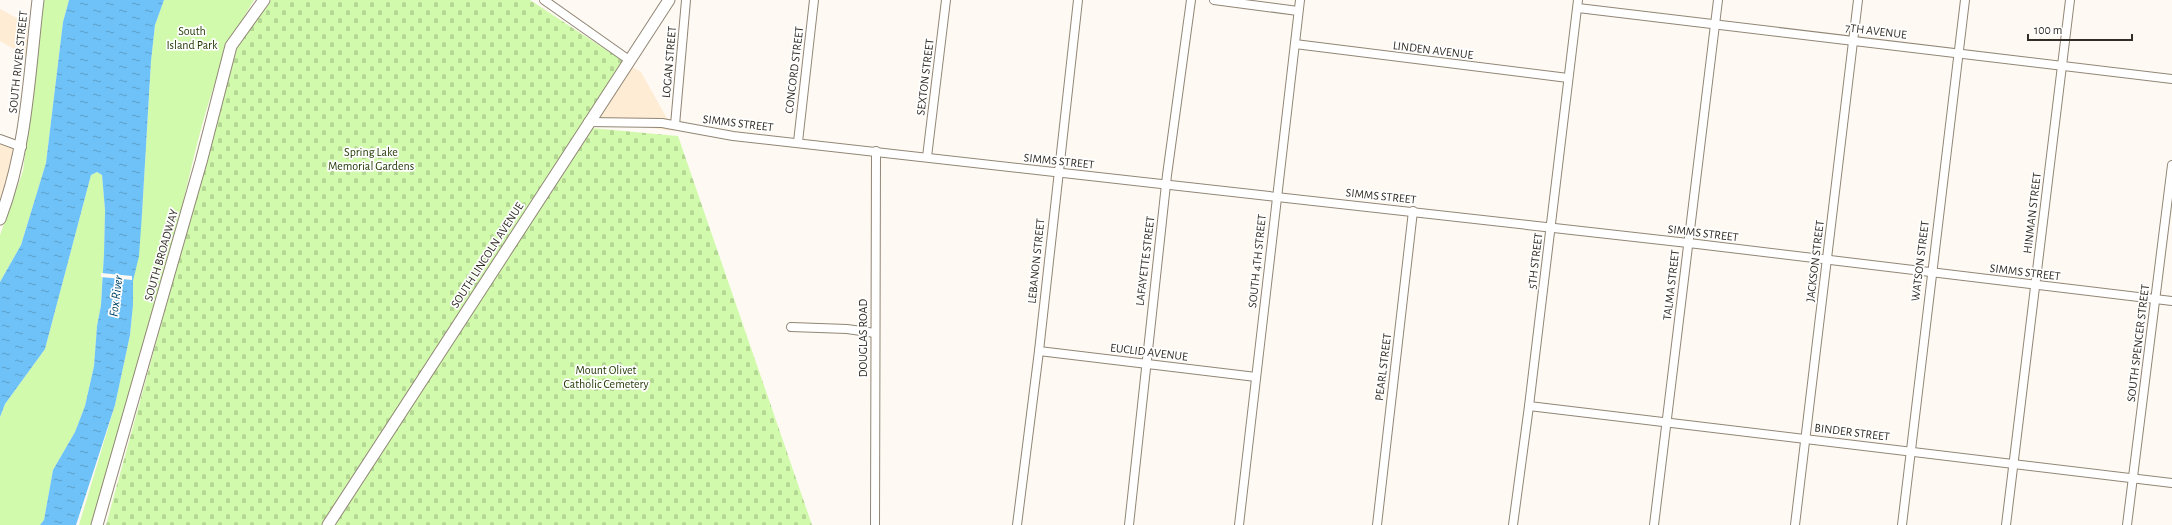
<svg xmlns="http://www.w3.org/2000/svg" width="2172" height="525" font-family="'Alegreya Sans',sans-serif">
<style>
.built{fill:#feecd4}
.cemetery{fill:url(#cemetery-stones)}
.park{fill:#d1faac}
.water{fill:url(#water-ripples)}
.pier{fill:#fef9f2}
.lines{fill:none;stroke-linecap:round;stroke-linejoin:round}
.street-casing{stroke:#918676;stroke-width:10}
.secondary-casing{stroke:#918676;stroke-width:13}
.street{stroke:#fff;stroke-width:8}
.secondary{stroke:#fff;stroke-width:11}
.labels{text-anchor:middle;stroke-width:3.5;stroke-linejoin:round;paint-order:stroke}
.park-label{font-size:12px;fill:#1f3600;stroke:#fff}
.street-label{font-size:12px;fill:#322d26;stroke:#fff}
.water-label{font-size:13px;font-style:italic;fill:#004568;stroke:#fff}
</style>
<defs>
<pattern id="cemetery-stones" width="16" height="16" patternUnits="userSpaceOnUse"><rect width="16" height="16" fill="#d1faac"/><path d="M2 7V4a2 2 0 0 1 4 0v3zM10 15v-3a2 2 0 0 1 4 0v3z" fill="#b4d794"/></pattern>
<pattern id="water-ripples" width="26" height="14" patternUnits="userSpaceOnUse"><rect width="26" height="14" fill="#6fc2f8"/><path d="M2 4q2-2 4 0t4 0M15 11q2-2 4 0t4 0" fill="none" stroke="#5c9ec9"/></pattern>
</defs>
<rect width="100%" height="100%" fill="#fef9f2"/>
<g class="built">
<polygon points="0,9 28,24 26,56 0,41"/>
<polygon points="629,65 641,72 674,131 592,120"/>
<polygon points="0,140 20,148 0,210"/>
</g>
<g class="cemetery">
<polygon points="271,0 530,0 623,61 323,525 106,525 237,48"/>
<polygon points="591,128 678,136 812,525 335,525"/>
</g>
<g class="park">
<polygon points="44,0 69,0 63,22 46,163 21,245 0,282 0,235 23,171"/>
<path d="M164 0H254C208 72 195 158 174 240 149 336 121 431 91 525H79L115 405 130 335 133 305V281L142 214 151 61 155 25Z"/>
<polygon points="97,172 102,175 105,210 104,253 101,305 97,326 94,366 85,406 75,432 53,470 44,520 40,525 0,525 0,417 5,404 45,349 91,175"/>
</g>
<polygon class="water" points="69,0 164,0 155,25 151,61 142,214 139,256 133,281 133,305 130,335 115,405 76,525 40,525 44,520 53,470 75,432 85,406 94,366 97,326 101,305 104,253 105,210 102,175 97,172 91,175 45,349 5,404 0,417 0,282 21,245 46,163 63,22"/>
<polygon class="pier" points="101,273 132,276 132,280 101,277"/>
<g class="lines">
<defs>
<g id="street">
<polyline points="544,0 629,60"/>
<polyline points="1214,0 1298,11"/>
<polyline points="1578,8 2172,79"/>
<polyline points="1295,44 1568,78"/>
<polyline points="588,122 662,123 733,136 1697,244 2172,301"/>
<polyline points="675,125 686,0"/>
<polyline points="0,139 22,147"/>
<polyline points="798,142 814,0"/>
<polyline points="927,157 946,0"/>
<polyline points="791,327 847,329 875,333"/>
<polyline points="1039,351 1256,377"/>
<polyline points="1529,406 2172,483"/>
<polyline points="875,525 876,151"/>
<polyline points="1017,525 1039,351 1078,0"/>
<polyline points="1129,525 1167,175 1191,0"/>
<polyline points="1239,525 1300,0"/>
<polyline points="1377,525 1413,211"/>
<polyline points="1513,525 1529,406 1578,0"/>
<polyline points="1654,525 1718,0"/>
<polyline points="1795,525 1858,0"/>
<polyline points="1902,525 1965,0"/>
<polyline points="2006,525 2070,0"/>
<polyline points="2127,525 2172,165"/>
</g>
<g id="secondary">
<path d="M0 219C27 148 29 75 38 0"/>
<polyline points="97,525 201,162 231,46 264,0"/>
<polyline points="328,525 669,0"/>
</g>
</defs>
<use href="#street" class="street-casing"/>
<use href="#secondary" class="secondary-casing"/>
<use href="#street" class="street"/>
<use href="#secondary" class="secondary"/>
</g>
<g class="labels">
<g class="park-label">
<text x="192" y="35">South<tspan x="192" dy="14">Island Park</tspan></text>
<text x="371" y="156">Spring Lake<tspan x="371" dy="14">Memorial Gardens</tspan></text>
<text x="606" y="374">Mount Olivet<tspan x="606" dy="14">Catholic Cemetery</tspan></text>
</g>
<g class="street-label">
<text transform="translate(1876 31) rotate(7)" y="4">7TH AVENUE</text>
<text transform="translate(1433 50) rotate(7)" y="4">LINDEN AVENUE</text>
<text transform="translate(18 62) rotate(-84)" y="4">SOUTH RIVER STREET</text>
<text transform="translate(669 62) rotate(-85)" y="4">LOGAN STREET</text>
<text transform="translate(794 70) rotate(-83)" y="4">CONCORD STREET</text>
<text transform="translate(925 77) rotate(-83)" y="4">SEXTON STREET</text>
<text transform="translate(738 123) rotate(7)" y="4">SIMMS STREET</text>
<text transform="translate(1059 161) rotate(6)" y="4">SIMMS STREET</text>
<text transform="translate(1381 196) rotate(6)" y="4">SIMMS STREET</text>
<text transform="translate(2032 213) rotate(-83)" y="4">HINMAN STREET</text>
<text transform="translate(1703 233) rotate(7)" y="4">SIMMS STREET</text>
<text transform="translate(161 255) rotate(-74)" y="4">SOUTH BROADWAY</text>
<text transform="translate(487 255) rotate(-57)" y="4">SOUTH LINCOLN AVENUE</text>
<text transform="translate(1036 261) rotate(-84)" y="4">LEBANON STREET</text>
<text transform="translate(1145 261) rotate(-83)" y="4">LAFAYETTE STREET</text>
<text transform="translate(1257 261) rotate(-84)" y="4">SOUTH 4TH STREET</text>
<text transform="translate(1535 261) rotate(-83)" y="4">5TH STREET</text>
<text transform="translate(1815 261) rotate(-83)" y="4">JACKSON STREET</text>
<text transform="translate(1920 261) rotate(-83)" y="4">WATSON STREET</text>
<text transform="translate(2025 272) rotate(7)" y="4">SIMMS STREET</text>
<text transform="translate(1671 285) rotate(-83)" y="4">TALMA STREET</text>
<text transform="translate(863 338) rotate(-90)" y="4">DOUGLAS ROAD</text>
<text transform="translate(2138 343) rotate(-83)" y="4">SOUTH SPENCER STREET</text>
<text transform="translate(1149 352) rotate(7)" y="4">EUCLID AVENUE</text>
<text transform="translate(1383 367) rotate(-83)" y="4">PEARL STREET</text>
<text transform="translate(1852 432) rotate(7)" y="4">BINDER STREET</text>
</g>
<g class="water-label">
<text transform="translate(115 296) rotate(-83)" y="5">Fox River</text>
</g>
</g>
<path d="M2028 34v6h104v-6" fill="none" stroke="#322d26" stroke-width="2"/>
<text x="2034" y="34" font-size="12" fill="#322d26" stroke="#ffffff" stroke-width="3" paint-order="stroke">100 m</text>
</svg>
